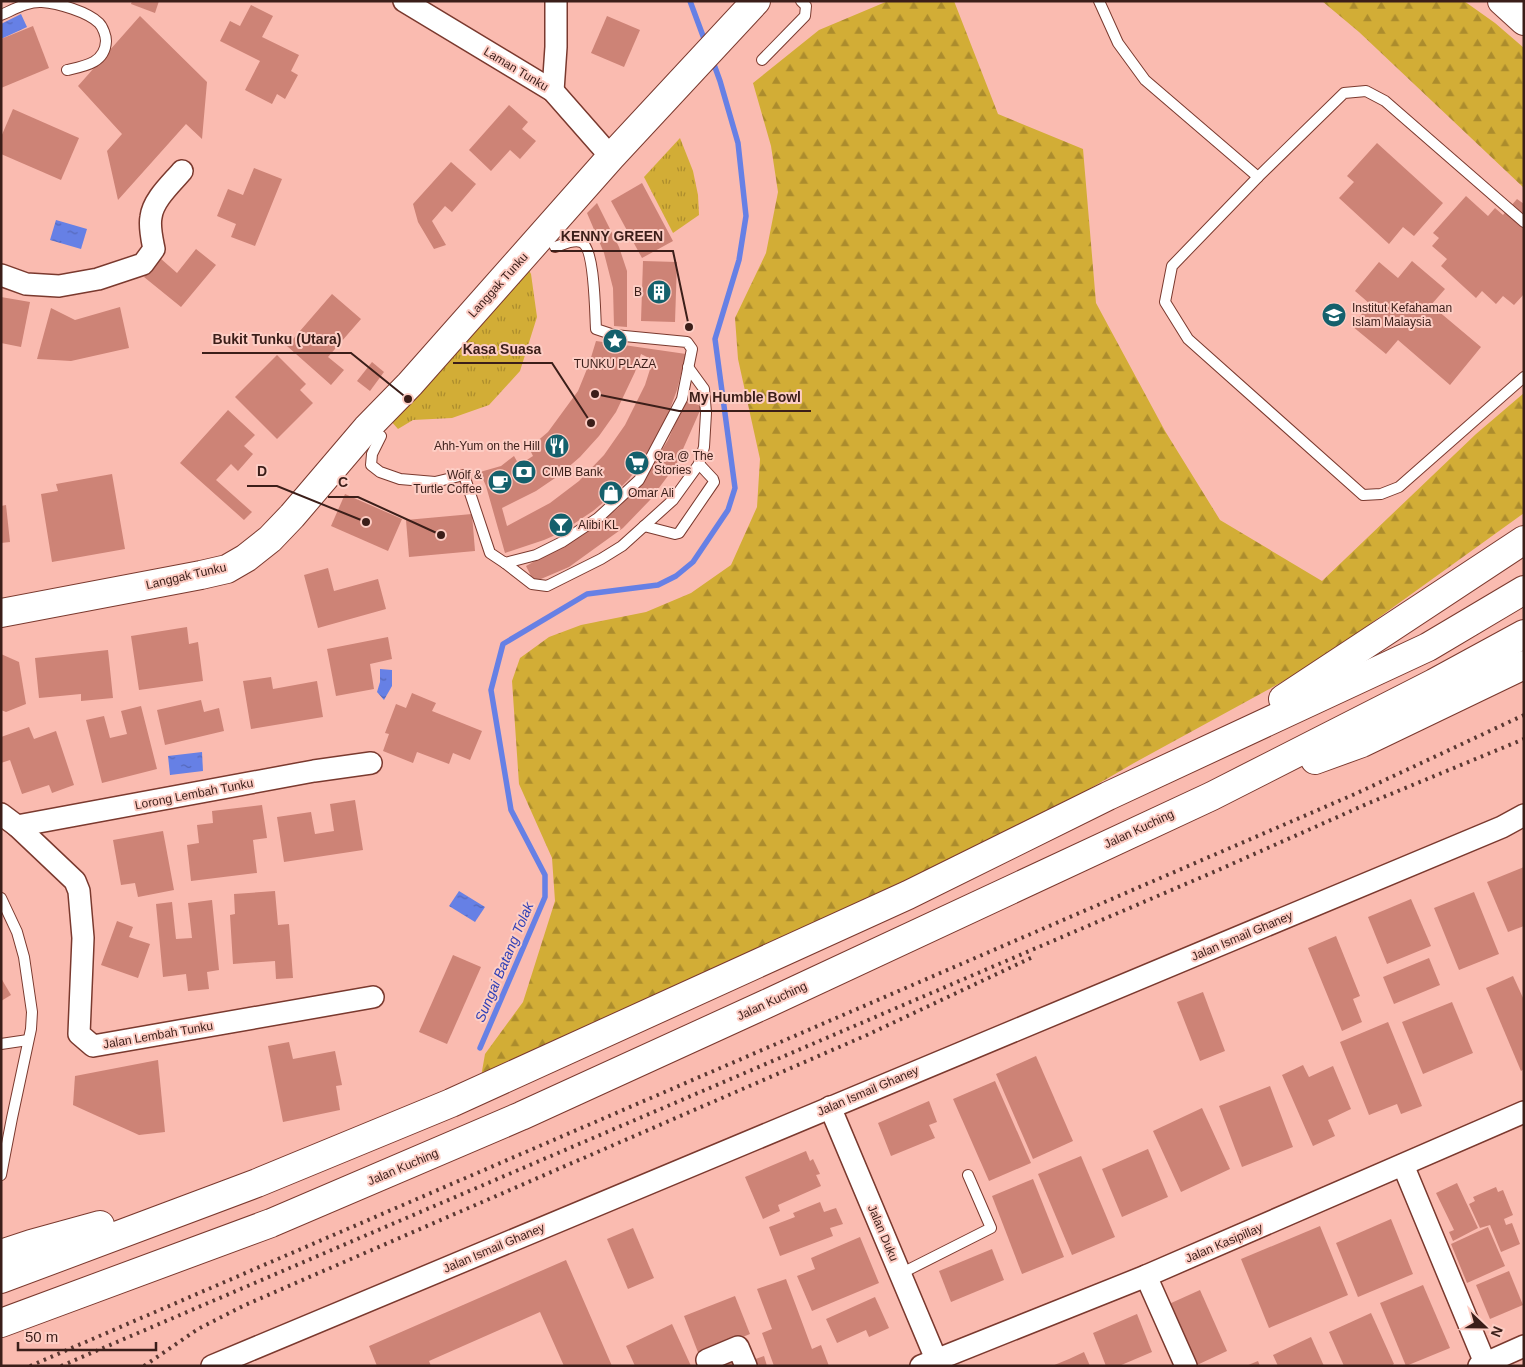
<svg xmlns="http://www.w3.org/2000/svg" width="1525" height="1367" font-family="Arial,sans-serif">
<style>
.grass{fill:url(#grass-tufts)}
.forest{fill:url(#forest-firs)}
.water{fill:url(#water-ripples)}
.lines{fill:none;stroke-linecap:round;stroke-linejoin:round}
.stream{stroke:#6680e5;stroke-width:5.5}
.building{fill:#cd8376;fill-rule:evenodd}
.lane-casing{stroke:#7a392e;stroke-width:12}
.street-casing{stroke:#7a392e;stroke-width:24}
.secondary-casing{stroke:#7a392e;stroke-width:30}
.highway-casing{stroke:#7a392e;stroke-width:30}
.lane{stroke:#fff;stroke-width:10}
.street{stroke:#fff;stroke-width:21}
.secondary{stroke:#fff;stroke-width:28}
.highway{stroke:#fff;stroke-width:28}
.rail{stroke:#5a3832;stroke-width:4;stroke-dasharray:2.5 5;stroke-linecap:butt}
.labels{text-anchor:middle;stroke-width:4;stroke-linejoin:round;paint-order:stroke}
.street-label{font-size:12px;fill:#3b1e19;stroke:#fdcdc4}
.poi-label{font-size:12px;fill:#3b1e19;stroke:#fdcdc4;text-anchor:start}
.water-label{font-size:14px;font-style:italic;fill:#3040b6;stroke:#fdcdc4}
.leader{fill:none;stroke:#3b1e19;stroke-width:2}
.callout-dot{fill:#3b1e19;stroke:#fdcdc4;stroke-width:2}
.callout-label{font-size:14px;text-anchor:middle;font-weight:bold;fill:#3b1e19;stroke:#fdcdc4;stroke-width:4;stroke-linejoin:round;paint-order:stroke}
</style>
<defs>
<pattern id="grass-tufts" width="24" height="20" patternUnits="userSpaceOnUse" patternTransform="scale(1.25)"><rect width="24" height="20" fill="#d2ad36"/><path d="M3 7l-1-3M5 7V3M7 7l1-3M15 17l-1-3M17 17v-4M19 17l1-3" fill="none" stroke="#ac8c2d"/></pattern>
<pattern id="forest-firs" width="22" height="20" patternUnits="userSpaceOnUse" patternTransform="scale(1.25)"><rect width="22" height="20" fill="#d2ad36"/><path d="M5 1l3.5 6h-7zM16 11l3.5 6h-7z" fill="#ac8c2d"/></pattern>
<pattern id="water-ripples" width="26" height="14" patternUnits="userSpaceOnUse" patternTransform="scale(1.25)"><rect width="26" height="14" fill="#6680e5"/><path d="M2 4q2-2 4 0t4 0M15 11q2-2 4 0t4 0" fill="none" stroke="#5568b9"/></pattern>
</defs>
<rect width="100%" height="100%" fill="#fabbb0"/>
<g class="grass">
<polygon points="680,138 693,171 698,195 699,215 673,233 644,177"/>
<polygon points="524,261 531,274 537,317 520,371 489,405 452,418 413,420 398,429 390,420"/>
</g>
<g class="forest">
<polygon points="888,1 954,1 998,114 1083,149 1096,303 1165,431 1220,520 1322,581 1476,434 1524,393 1524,513 1313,665 1134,763 1015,832 481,1077 485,1054 523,1002 555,901 552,858 519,784 512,681 520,658 549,637 581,625 646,612 691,593 731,565 757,507 760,459 738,359 735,318 766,253 778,192 771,146 753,83 819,30"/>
<polygon points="1322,1 1464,1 1495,23 1524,48 1524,188 1359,32"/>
</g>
<g class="water">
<polygon points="21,14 27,27 1,39 1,24"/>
<polygon points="56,220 87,229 81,249 50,240"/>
<polygon points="380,669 392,670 392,686 384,700 377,692 380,682"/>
<polygon points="202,752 203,771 170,775 168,756"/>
<polygon points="459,891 485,907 475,922 449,906"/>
</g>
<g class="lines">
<g class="stream">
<polyline points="690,1 706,44"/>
<polyline points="480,1048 545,897 545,875 511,810 491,690 503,644 587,594 658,585 676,576 693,562 728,510 735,488 715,339 739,260 746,216 738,143 720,81 712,59"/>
</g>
</g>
<g class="building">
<polygon points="132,1 159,1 155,13 131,4"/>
<polygon points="251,5 273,16 262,37 299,55 291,71 298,75 285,99 277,94 272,104 245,90 260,61 220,41 230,21 240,26"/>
<polygon points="140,16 207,82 202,139 186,124 118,200 107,151 122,134 78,86"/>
<polygon points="607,16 640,30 624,67 591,53"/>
<polygon points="33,26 49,68 1,88 1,39"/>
<polygon points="509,105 528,122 522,129 536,141 520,159 510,150 491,171 469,150"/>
<polygon points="13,109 79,138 61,180 1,154 1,137"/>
<polygon points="1377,143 1443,203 1414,236 1403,227 1389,244 1339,198 1354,182 1347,176"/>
<polygon points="451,162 476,184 452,212 445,206 432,221 446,245 434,249 418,222 413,204"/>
<polygon points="254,168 282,179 255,246 231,237 236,224 217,216 228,189 243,195"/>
<polygon points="642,183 673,241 642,258 611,201"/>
<polygon points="1466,196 1488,216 1495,208 1503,215 1517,199 1524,204 1524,294 1514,305 1503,296 1496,304 1482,291 1476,298 1441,266 1447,259 1432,246 1439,238 1433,233"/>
<polygon points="597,203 619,247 627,271 627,327 614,326 613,288 604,253 587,213"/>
<polygon points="196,249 216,265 181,307 144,277 160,258 177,273"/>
<polygon points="643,261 677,262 675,322 641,321"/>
<polygon points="1412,261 1445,289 1431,305 1481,347 1450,385 1398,340 1386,354 1352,326 1370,304 1355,291 1379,262 1398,278"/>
<polygon points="332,294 361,319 328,357 344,370 331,385 287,346"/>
<polygon points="1,297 30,302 21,347 1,343"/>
<polygon points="120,307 129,348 71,361 37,359 51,308 75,320"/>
<path d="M596 341 686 354 677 390 663 428 644 459 629 479 617 491 593 511 560 533 544 540 505 553 486 486 480 472 501 466 514 456 519 465 533 456 529 448 548 432 578 391 589 364ZM641 354 653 360 645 385 625 425 604 455 579 481 550 503 507 526 502 508 536 491 558 476 580 457 599 436 616 412 635 372Z"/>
<polygon points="277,355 306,384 300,390 313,403 277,439 235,397"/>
<polygon points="372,362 384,372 370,391 357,381"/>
<polygon points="685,401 702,406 676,465 650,500 623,528 569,567 534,582 526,566 594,528 618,508 645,477 668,440"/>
<polygon points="228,410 255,435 244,446 253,454 238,471 231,464 216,480 252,512 244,520 180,463"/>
<polygon points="112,474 125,549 52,562 41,494 58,491 56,484"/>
<polygon points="345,494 402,519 388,551 331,526"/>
<polygon points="6,505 10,542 1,543 1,506"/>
<polygon points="472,514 475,551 409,557 406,520"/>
<polygon points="328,568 334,591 378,579 386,609 318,628 304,575"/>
<polygon points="187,627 189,644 198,642 203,681 139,690 131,636"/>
<polygon points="388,637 392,659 370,664 374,689 336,696 327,649"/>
<polygon points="108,650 113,698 81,701 81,694 39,698 35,658"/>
<polygon points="1,654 19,662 26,704 6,712 1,710"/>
<polygon points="271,677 273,689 317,681 323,717 251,729 243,681"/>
<polygon points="412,693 436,703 432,711 482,731 470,760 453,753 449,764 417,752 413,763 383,751 389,734 385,733 396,704 406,708"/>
<polygon points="201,700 204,712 219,708 224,731 165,745 157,710"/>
<polygon points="141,706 157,769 102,783 86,720 104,716 110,738 127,734 121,711"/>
<polygon points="29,727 34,739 56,731 74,785 52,793 49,785 22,794 10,760 1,763 1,737"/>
<polygon points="355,800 363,850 284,862 277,817 311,812 315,834 334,831 330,804"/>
<polygon points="262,805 267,838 253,840 257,873 191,881 187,845 199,843 197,825 213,823 212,811"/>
<polygon points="163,831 174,890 138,897 135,883 121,885 113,840"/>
<polygon points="1524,867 1524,926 1508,932 1487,882"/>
<polygon points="275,891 278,925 289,924 293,978 276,979 275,961 233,964 230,915 235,914 234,894"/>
<polygon points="1474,892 1499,954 1459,970 1434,908"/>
<polygon points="1411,899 1431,946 1387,964 1368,917"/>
<polygon points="212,900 219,970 207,972 209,989 188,991 186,974 163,977 156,904 172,902 176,939 192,938 188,903"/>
<polygon points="117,921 133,927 129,937 150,944 138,978 101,965"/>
<polygon points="1336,936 1360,996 1353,999 1362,1022 1342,1031 1308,948"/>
<polygon points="453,955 481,967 447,1044 419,1032"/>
<polygon points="1429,958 1440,985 1394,1004 1383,977"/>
<polygon points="1513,976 1524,1000 1524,1069 1521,1071 1486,988"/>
<polygon points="1,978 11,995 1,1001"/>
<polygon points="1203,992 1225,1051 1200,1061 1177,1002"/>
<polygon points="1452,1002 1473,1053 1423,1074 1402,1022"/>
<polygon points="1388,1022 1422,1106 1401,1114 1397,1104 1369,1115 1340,1042"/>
<polygon points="289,1042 293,1059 335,1051 342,1085 336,1086 340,1110 283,1122 268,1046"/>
<polygon points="1036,1056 1073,1141 1033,1159 996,1074"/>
<polygon points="158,1060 165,1132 139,1135 73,1105 75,1076"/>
<polygon points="1303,1065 1309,1077 1333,1066 1351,1109 1328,1120 1335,1136 1313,1146 1282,1075"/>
<polygon points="995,1081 1031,1163 989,1181 953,1099"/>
<polygon points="1270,1086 1293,1147 1242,1167 1219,1106"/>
<polygon points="929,1101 937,1122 929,1125 935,1138 891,1156 878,1123"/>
<polygon points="1202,1108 1230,1169 1181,1192 1153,1131"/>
<polygon points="1148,1149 1168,1197 1122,1217 1102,1169"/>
<polygon points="806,1151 810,1161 813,1159 820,1174 816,1175 821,1186 778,1205 780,1211 763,1219 745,1177"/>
<polygon points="1081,1156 1115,1237 1072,1255 1038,1174"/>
<polygon points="1033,1179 1064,1257 1022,1274 992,1196"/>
<polygon points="1457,1183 1478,1228 1453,1241 1449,1232 1454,1230 1436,1193"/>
<polygon points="1496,1187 1498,1192 1503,1190 1513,1215 1504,1219 1506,1225 1512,1223 1520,1244 1501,1252 1490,1225 1480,1228 1469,1204 1475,1201 1473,1197"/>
<polygon points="820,1202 824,1212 836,1208 843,1224 830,1228 833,1236 780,1256 769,1227 795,1217 793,1213"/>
<polygon points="1391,1219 1413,1274 1358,1297 1336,1243"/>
<polygon points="1320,1226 1348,1295 1269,1328 1241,1259"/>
<polygon points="1488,1227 1505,1266 1467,1283 1451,1244"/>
<polygon points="633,1228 654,1278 628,1289 607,1239"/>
<polygon points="860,1237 879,1283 812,1311 797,1276 815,1269 811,1258"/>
<polygon points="992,1249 1004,1280 951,1302 939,1271"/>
<polygon points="566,1260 612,1366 564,1366 540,1312 429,1361 431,1366 377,1366 369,1346"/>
<polygon points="1509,1271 1523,1305 1490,1319 1476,1285"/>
<polygon points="786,1279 812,1349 821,1345 829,1366 774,1366 762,1333 772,1329 757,1289"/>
<polygon points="1423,1285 1450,1348 1406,1366 1380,1303"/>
<polygon points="1200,1290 1227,1351 1197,1365 1169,1304"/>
<polygon points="735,1296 750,1334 699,1355 684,1316"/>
<polygon points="875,1297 889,1328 869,1337 866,1330 837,1343 826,1319"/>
<polygon points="1371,1313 1394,1364 1391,1366 1344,1366 1329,1332"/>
<polygon points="1137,1314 1152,1352 1119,1366 1106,1366 1093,1333"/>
<polygon points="672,1324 691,1366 635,1366 626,1346"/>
<polygon points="1311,1337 1324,1366 1278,1366 1273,1355"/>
<polygon points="1084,1352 1090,1366 1052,1366 1069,1359"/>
<polygon points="764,1356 767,1366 748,1366 747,1362"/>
<polygon points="742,1359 743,1366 711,1366"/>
<polygon points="1258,1361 1260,1366 1246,1366"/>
</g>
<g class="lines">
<defs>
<g id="lane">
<polyline points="1099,1 1118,43 1145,80 1258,177"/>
<path d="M1 15C13 10 28 1 42 2 58 3 88 12 99 23 103 27 106 36 106 41 105 63 85 66 67 70"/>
<polyline points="762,60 805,16 806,6 801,1"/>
<polyline points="1524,222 1385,101 1366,91 1344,93 1258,177 1172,266 1165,302 1188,339 1363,495 1381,494 1399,487 1524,377"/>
<path d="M381 436 372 454 371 465 380 472 400 479 435 482 464 475 490 553 505 563 536 555 562 542 598 518 639 480 682 399 692 349 687 342 614 335 596 329C595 315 595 247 581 242 573 239 562 245 555 247"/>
<polyline points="644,526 675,534 679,533 714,482 713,479 699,464"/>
<polyline points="505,563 532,584 547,586 601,559 622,546 673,500 699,464 704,447 706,413 704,389 688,367"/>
<polyline points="1,898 17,932 24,957 32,1012 31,1029 12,1118 1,1175"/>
<polyline points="1,1044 28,1040"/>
<polyline points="900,1274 991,1228 968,1175"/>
</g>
<g id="street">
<polyline points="404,1 553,91 611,157"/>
<polyline points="553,91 556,47 556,1"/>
<path d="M1 275 26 284 59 286 98 279 143 264 154 249C152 239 149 227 151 217 153 200 171 184 182 171"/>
<polyline points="1,814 17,826 75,881 79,891 83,938 79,1034 93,1046 373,997"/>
<polyline points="17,826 314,771 371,763"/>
<polyline points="830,1107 936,1359"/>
<polyline points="1403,1165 1485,1363"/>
<polyline points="1146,1276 1186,1366"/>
<polyline points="707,1360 738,1347 746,1366"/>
<polyline points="212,1366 1502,827 1524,815"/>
<polyline points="921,1366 1146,1276 1524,1112"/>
<polyline points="1479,1366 1524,1346"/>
</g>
<polyline id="secondary" points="1,613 201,575 227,569 246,558 270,539 292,516 367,428 410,384 611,157 756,1"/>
<g id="highway">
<polyline points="1502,1 1524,21"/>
<polyline points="1283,699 1524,540"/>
<polyline points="1315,760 1362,743 1524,665"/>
<polyline points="1,1254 31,1244 100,1225"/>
<polyline points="1,1279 257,1183 451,1103 908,895 1108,796 1428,647 1524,590"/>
<polyline points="1,1323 271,1223 521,1116 766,1004 1212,796 1434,683 1524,634"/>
</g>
</defs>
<use href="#lane" class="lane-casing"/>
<use href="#street" class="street-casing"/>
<use href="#secondary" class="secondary-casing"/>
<use href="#highway" class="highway-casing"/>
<use href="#lane" class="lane"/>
<use href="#street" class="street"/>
<use href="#secondary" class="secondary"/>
<use href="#highway" class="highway"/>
<g class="rail">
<polyline points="30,1366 1355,794 1524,715"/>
<polyline points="61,1366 1216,871 1369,803 1524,739"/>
<polyline points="144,1366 198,1329 245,1305 867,1035 1035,956"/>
</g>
</g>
<defs>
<symbol id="building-disc" viewBox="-11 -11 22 22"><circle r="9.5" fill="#14606c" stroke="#fdcdc4"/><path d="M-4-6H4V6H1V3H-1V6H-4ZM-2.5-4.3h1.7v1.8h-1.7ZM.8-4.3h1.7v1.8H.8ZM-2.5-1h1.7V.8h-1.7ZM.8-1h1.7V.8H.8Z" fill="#fff"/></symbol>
<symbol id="school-disc" viewBox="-11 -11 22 22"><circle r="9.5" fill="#14606c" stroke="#fdcdc4"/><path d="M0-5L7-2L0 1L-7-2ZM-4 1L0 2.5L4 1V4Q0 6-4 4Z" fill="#fff"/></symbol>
<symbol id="sight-disc" viewBox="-11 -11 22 22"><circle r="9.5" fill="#14606c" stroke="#fdcdc4"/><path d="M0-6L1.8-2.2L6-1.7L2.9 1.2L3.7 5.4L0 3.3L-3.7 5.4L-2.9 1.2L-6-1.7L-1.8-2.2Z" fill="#fff"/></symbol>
<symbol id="restaurant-disc" viewBox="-11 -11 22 22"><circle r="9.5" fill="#14606c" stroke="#fdcdc4"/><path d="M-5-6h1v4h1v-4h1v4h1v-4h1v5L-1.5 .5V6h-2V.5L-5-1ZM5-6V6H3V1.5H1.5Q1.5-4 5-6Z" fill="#fff"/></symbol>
<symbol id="supermarket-disc" viewBox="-11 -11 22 22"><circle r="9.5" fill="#14606c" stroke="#fdcdc4"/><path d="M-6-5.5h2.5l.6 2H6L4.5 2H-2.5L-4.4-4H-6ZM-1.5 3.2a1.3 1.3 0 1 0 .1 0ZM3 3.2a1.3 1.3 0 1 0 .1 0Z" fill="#fff"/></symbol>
<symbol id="bank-disc" viewBox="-11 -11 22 22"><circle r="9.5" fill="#14606c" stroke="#fdcdc4"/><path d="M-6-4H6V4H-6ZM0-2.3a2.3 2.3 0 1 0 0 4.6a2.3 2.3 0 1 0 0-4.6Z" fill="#fff"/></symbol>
<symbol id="cafe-disc" viewBox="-11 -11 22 22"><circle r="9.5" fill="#14606c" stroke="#fdcdc4"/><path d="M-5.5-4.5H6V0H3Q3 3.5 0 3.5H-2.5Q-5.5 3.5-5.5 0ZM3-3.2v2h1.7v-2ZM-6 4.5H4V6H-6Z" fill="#fff"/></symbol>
<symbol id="shop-disc" viewBox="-11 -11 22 22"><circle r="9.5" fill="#14606c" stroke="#fdcdc4"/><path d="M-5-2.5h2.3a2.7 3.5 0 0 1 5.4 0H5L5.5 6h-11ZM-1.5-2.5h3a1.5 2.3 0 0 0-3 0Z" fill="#fff"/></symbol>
<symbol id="bar-disc" viewBox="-11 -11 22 22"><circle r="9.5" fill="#14606c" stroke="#fdcdc4"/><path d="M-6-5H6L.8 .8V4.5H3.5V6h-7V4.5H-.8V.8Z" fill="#fff"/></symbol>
</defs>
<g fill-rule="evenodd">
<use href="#building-disc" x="645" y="278" width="28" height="28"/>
<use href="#school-disc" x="1320" y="301" width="28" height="28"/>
<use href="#sight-disc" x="601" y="327" width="28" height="28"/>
<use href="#restaurant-disc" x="543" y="432" width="28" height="28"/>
<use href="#supermarket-disc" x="623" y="449" width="28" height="28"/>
<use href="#bank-disc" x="510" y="458" width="28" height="28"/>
<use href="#cafe-disc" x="486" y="468" width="28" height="28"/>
<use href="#shop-disc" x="597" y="479" width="28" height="28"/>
<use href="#bar-disc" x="547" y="511" width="28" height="28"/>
</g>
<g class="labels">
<g class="street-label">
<text transform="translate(516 69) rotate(31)" y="4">Laman Tunku</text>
<text transform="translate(498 285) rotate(-48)" y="4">Langgak Tunku</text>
<text transform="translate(186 576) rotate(-13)" y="4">Langgak Tunku</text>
<text transform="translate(194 794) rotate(-11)" y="4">Lorong Lembah Tunku</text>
<text transform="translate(1139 829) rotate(-25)" y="4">Jalan Kuching</text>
<text transform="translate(1242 936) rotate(-23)" y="4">Jalan Ismail Ghaney</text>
<text transform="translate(772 1001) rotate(-25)" y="4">Jalan Kuching</text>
<text transform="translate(158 1035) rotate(-10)" y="4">Jalan Lembah Tunku</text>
<text transform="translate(868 1091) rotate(-23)" y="4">Jalan Ismail Ghaney</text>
<text transform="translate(403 1167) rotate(-23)" y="4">Jalan Kuching</text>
<text transform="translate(883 1233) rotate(67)" y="4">Jalan Duku</text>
<text transform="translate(1224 1243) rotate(-23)" y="4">Jalan Kasipillay</text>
<text transform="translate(494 1248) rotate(-23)" y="4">Jalan Ismail Ghaney</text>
</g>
<g class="poi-label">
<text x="642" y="296" text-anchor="end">B</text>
<text x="1352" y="312">Institut Kefahaman<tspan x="1352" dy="14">Islam Malaysia</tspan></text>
<text x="615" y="368" text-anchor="middle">TUNKU PLAZA</text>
<text x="540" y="450" text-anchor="end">Ahh-Yum on the Hill</text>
<text x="654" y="460">Qra @ The<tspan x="654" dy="14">Stories</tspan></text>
<text x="542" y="476">CIMB Bank</text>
<text x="482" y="479" text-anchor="end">Wolf &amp;<tspan x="482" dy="14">Turtle Coffee</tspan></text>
<text x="628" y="497">Omar Ali</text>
<text x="578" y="529">Alibi KL</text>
</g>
<g class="water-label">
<text transform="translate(504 962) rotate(-67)" y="5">Sungai Batang Tolak</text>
</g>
</g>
<path class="leader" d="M689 327L673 251H551M408 399L351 353H202M591 423L552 363H453M595 394L679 411H811M366 522L277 486H247M441 535L358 497H328"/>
<g class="callout-dot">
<circle cx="689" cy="327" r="5"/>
<circle cx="408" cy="399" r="5"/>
<circle cx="591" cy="423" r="5"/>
<circle cx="595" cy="394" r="5"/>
<circle cx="366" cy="522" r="5"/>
<circle cx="441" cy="535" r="5"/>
</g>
<g class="callout-label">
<text x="612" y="241">KENNY GREEN</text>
<text x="277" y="344">Bukit Tunku (Utara)</text>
<text x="502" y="354">Kasa Suasa</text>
<text x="745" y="402">My Humble Bowl</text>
<text x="262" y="476">D</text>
<text x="343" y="487">C</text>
</g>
<rect width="1525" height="1367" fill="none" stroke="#3b1e19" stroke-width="5"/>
<g transform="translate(1485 1327) rotate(112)" stroke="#fdcdc4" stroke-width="4" paint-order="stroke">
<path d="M0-4L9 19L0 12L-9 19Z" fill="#3b1e19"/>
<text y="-8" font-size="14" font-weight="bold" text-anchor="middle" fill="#3b1e19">N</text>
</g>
<path d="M18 1342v8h138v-8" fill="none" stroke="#3b1e19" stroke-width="2.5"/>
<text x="25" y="1342" font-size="15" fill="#3b1e19" stroke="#fdcdc4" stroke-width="4" paint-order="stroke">50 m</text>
</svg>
